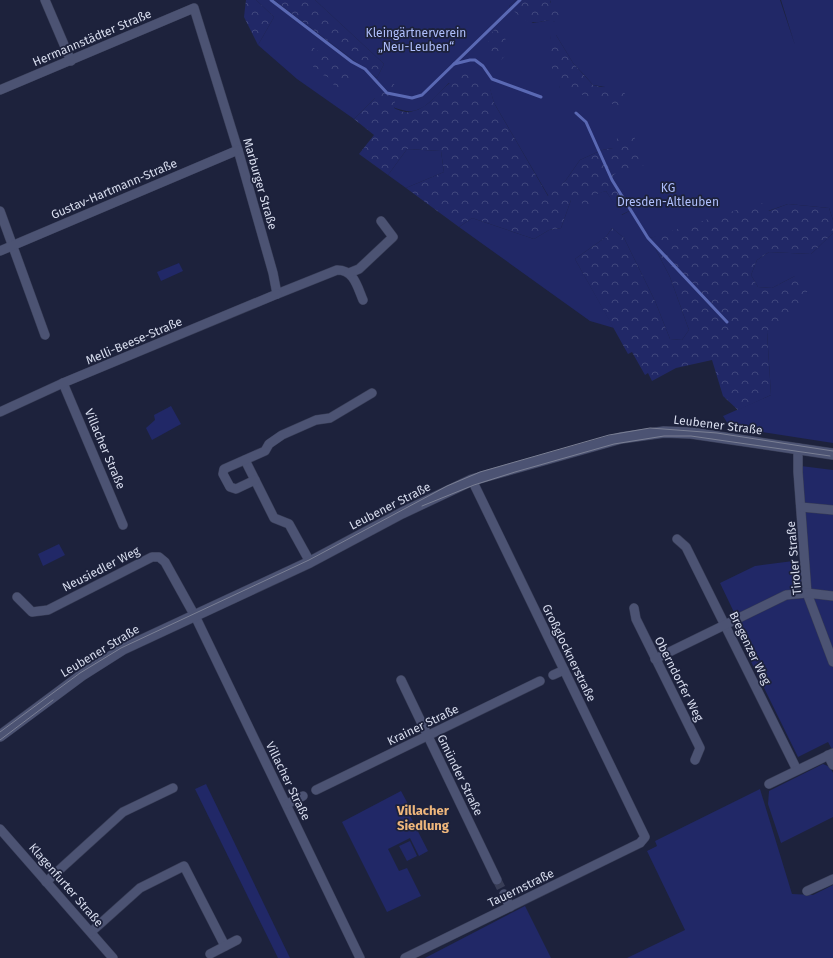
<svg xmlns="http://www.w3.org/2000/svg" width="833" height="958" font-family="'Fira Sans',sans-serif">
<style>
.green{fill:#212867;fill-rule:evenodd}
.forest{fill:url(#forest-crowns)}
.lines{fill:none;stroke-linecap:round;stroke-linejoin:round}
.stream{stroke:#5a69b4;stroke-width:3}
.minor-tunnel{stroke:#393e57;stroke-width:9;stroke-dasharray:9 4.5;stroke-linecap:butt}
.minor-casing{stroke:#373c55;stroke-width:10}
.tertiary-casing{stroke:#373c55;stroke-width:12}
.minor{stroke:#4c5373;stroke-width:9}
.tertiary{stroke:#4c5373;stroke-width:11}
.tram{stroke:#7a7f94;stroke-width:1}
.labels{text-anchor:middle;stroke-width:3.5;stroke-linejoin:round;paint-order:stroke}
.park-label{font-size:12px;fill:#afbffc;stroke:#1d223c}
.street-label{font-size:12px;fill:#d8ddee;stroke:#1d223c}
.neighbourhood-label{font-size:13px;font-weight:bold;fill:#efb77c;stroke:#1d223c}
</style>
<defs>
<pattern id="forest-crowns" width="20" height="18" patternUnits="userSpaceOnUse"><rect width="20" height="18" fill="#212867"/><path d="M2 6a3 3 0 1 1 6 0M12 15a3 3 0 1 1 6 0" fill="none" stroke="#40477d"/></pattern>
</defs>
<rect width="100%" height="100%" fill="#1d223c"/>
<g class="green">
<path d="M256 0H274L377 78 384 64 315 0H516L509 6 533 23 551 20 555 22 550 0H780L795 45 781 0H833V220L829 208 788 204 768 211 650 238 670 277 689 330 682 340 670 339 655 301 624 238 612 228 606 237 575 259 614 328 590 321 459 227 472 218 534 239 549 230 561 228 571 200 606 191 622 215 633 209 613 174V148L602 150 580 160 566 180 549 197 494 103 490 89 449 83C419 114 415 120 375 98L354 119 297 79 258 45 274 17ZM550 35H556L573 63 586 77 593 85 605 87 560 88Z"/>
<polygon points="407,149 441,151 444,172 406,188 388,175"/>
<polygon points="833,233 833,443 730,427 723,416 771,395 767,332 795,276 772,288 758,287 751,275 757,260 769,252 811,254"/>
<polygon points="179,263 183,271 161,281 157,272"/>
<polygon points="171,406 181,424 152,440 146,428 155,420 154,415"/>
<polygon points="793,465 833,470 833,751 828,742 798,757 736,631 741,627 720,583 755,566 801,560"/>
<polygon points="59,544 65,555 43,566 38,554"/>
<polygon points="823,764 830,767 833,773 833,817 781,843 768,804 769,791"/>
<polygon points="206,784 290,958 278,958 195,789"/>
<polygon points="760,789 792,894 813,895 833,885 833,958 627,958 685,930 647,851 657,846 655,841"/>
<polygon points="401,791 408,804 405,806 428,851 419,856 410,838 388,849 399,871 407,868 421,896 387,912 342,822"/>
<polygon points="410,841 417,856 407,861 399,846"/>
<polygon points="525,906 551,958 425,958"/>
</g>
<g class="forest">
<polygon points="246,0 256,0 274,17 258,45 244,17"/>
<polygon points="274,0 315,0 384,64 377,78"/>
<path d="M516 0H550V2L561 14 555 22C550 20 545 21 539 22 525 24 518 15 509 6Z"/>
<polygon points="495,29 504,32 508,52 501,60 490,57 488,37"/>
<polygon points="550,35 556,35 573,63 593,85 625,93 625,101 619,106 560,88 552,68"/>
<polygon points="308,44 348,72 351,80 342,91 335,90 332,79 316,72 303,46"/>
<path d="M472 72 490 88 494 103 548 196 566 180 580 160 602 150 613 148 618 136 633 133 644 165 614 174 633 209 621 215 606 191 597 194 593 207 571 200 561 228 549 230 534 239 472 218 459 227 406 188 444 172 441 151 407 149 388 175 359 154 374 135 354 119 375 98 381 80 392 81 397 89 394 108C398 110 405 113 409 112 435 109 443 77 472 72Z"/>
<polygon points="761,202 769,211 788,204 829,208 833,220 833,233 811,254 769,252 757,260 751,275 758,287 772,288 795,276 804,281 809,289 794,310 767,332 771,395 738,410 723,396 712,360 676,368 652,381 648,373 645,375 632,352 628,354 575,259 606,237 612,228 624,238 655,301 670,339 682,340 689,330 670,277 650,238"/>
</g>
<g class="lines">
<g class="stream">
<polyline points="271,0 352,62 365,69 387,93 412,98 422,95 520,0"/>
<polyline points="454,64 470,60 475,60 483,66 492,79 541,97"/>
<polyline points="576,113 586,122 612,180 648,238 727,322"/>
</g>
<polyline class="minor-tunnel" points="497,880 504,894"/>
<defs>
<g id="minor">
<polyline points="45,0 71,61"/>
<path d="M0 90 194 8 238 150 273 273 277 294 337 270C354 270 357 286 363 300"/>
<polyline points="0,211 45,335"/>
<polyline points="0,251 238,150"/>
<polyline points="349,273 359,269 393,237 381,221"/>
<polyline points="63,383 123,525"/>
<polyline points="0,412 63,383 277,294"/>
<polyline points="798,448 798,472 807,593 833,662"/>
<polyline points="245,460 274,518 289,524 310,562"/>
<polyline points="255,480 236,489 230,487 223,474 224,469 265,451 269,444 282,435 316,420 330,418 372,393"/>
<polyline points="801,507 833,510"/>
<polyline points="677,539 686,547 797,770"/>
<polyline points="17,597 32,612 48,610 152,557 159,557 165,562 196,618 360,958"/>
<polyline points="634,608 636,619 700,748 695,760"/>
<polyline points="655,659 786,595 807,593 833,596"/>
<polyline points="553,675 564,670"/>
<polyline points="401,680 497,880"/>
<polyline points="828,755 833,765"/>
<polyline points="769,784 833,753"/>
<polyline points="316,790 540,681"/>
<polyline points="287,804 303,796"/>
<polyline points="0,829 113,958"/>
<polyline points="46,882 123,812 173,788"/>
<polyline points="807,891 833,879"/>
<polyline points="504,894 510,907"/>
<polyline points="91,932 140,888 184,866 225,946"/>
<polyline points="210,954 237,940"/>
<polyline points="405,958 640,843 645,837 472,480"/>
</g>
<polyline id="tertiary" points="0,736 82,675 123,649 310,562 402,513 472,480 621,438 664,432 691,433 833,454"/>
</defs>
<use href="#minor" class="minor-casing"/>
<use href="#tertiary" class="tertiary-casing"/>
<use href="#minor" class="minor"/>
<use href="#tertiary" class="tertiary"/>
<g class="tram">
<polyline points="422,506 474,485 515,472 614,444 664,436 691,436 830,456"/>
<polyline points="0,732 80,673 121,648 309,560 447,486 480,472 609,435 650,428 717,433 833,451"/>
<polyline points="0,740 53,700"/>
</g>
</g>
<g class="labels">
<g class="park-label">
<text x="416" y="37">Kleingärtnerverein<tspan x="416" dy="14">„Neu-Leuben“</tspan></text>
<text x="668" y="192">KG<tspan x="668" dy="14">Dresden-Altleuben</tspan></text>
</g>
<g class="street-label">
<text transform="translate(92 38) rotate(-23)" y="4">Hermannstädter Straße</text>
<text transform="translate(260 184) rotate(74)" y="4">Marburger Straße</text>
<text transform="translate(114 189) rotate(-23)" y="4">Gustav-Hartmann-Straße</text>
<text transform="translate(134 341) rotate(-23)" y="4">Melli-Beese-Straße</text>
<text transform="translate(718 425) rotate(7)" y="4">Leubener Straße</text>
<text transform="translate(105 449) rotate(67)" y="4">Villacher Straße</text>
<text transform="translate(390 506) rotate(-27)" y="4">Leubener Straße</text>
<text transform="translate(794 558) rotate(-95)" y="4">Tiroler Straße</text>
<text transform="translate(101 569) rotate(-27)" y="4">Neusiedler Weg</text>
<text transform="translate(750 648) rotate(64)" y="4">Bregenzer Weg</text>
<text transform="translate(100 651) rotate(-31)" y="4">Leubener Straße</text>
<text transform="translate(569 653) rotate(64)" y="4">Großglocknerstraße</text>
<text transform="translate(679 679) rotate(63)" y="4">Oberndorfer Weg</text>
<text transform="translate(423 725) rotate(-26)" y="4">Krainer Straße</text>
<text transform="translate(460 775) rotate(64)" y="4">Gmünder Straße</text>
<text transform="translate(288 781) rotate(64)" y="4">Villacher Straße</text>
<text transform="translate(66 885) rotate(49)" y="4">Klagenfurter Straße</text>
<text transform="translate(521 888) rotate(-26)" y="4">Tauernstraße</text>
</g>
<g class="neighbourhood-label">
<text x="423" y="815">Villacher<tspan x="423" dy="15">Siedlung</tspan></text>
</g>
</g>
</svg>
